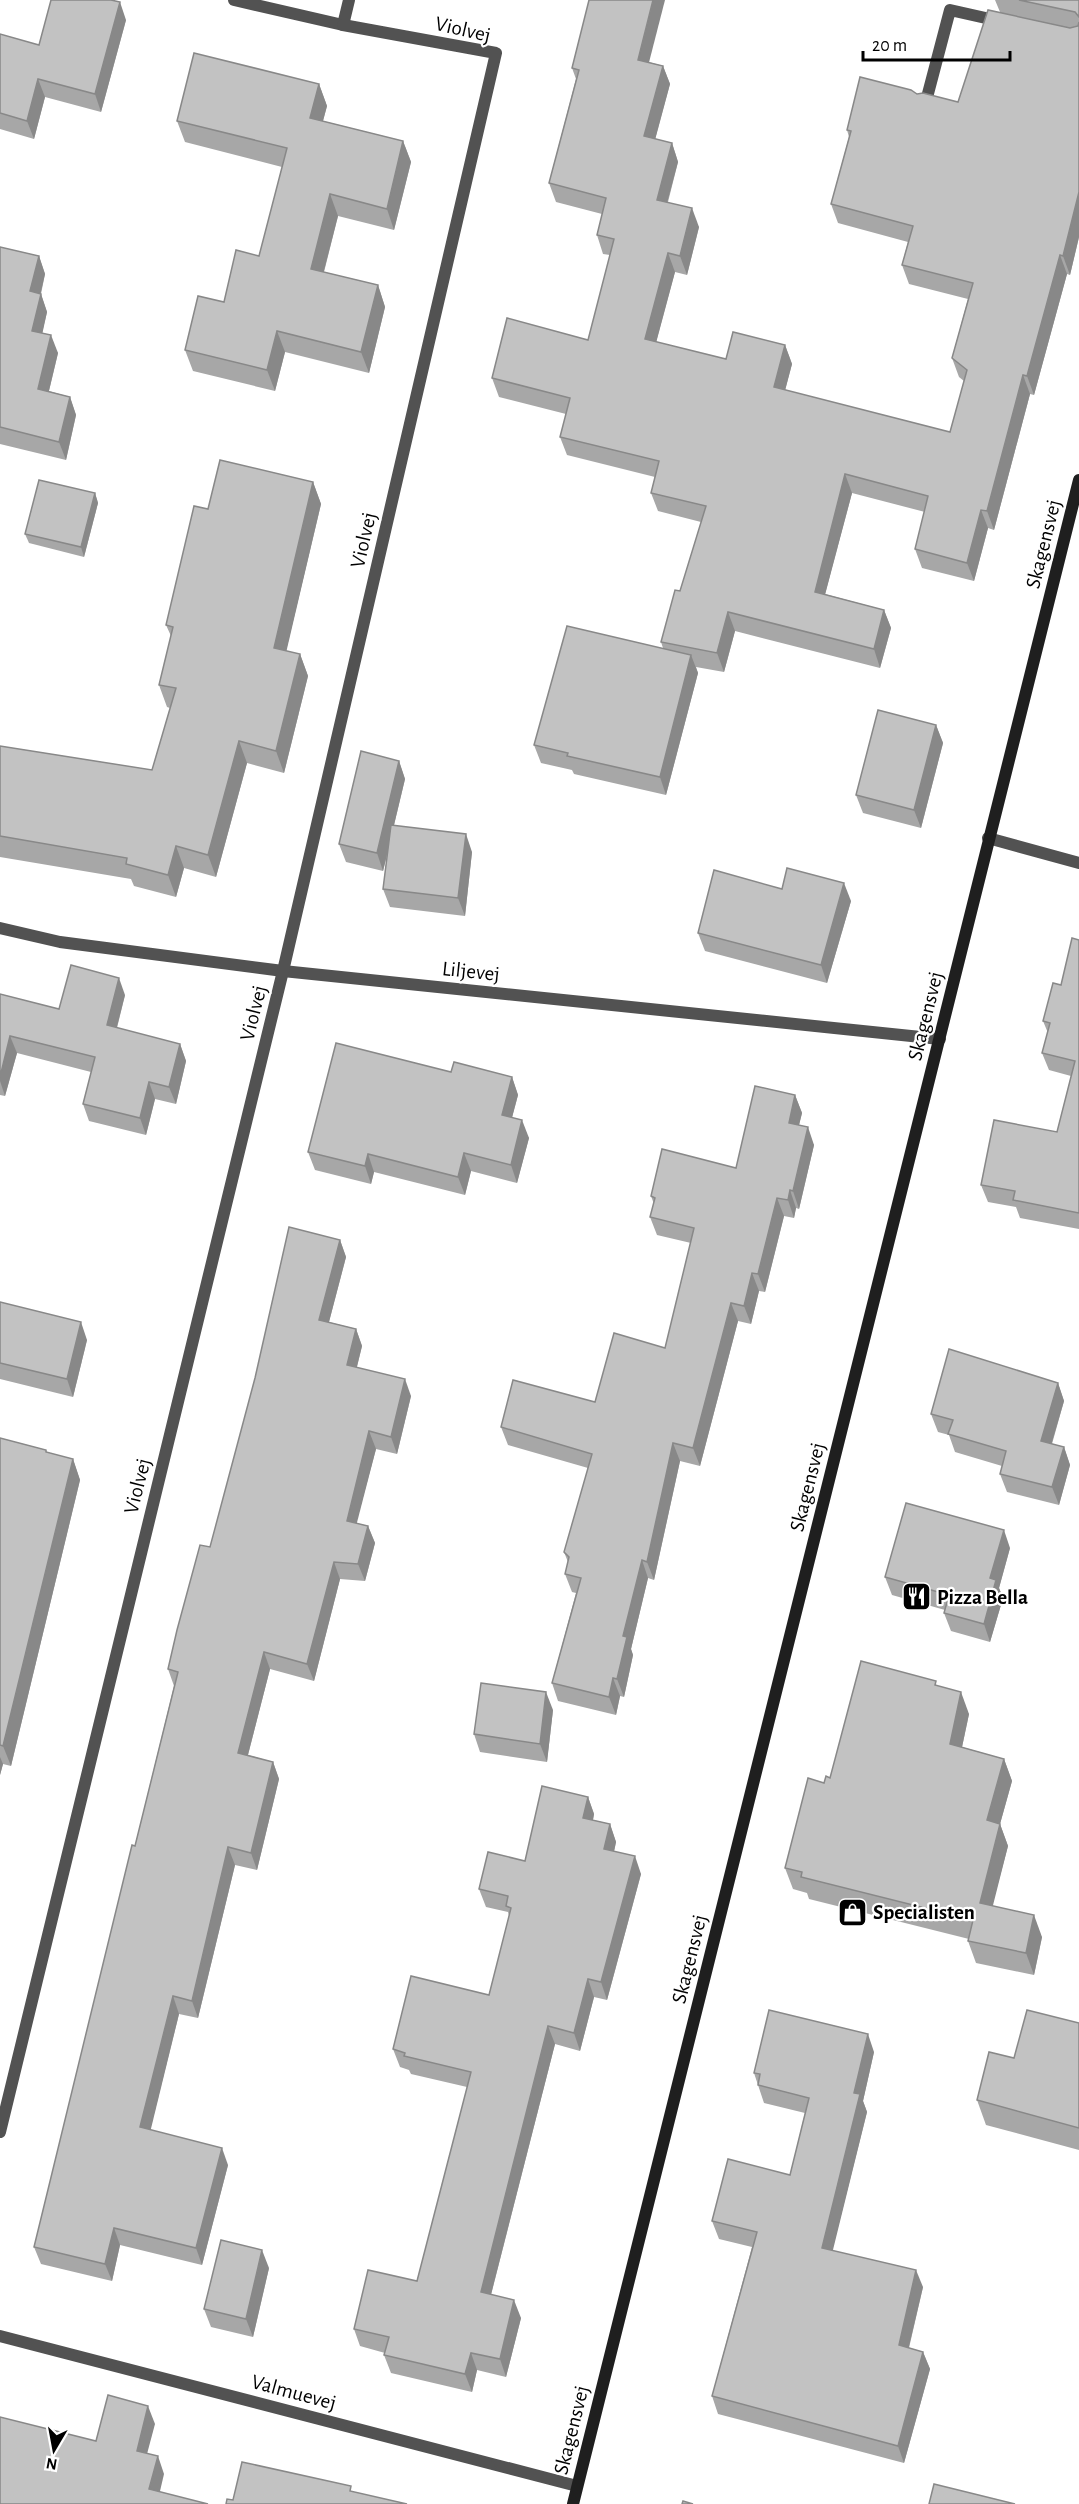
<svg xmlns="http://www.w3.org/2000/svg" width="1079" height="2504" font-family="'Alegreya Sans',sans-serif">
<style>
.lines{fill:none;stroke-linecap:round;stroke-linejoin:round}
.lane{stroke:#525252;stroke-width:12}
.street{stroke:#525252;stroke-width:12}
.secondary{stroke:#1f1f1f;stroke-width:12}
.wall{fill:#a7a7a7}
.shaded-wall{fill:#888}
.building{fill:#c2c2c2;stroke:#888;stroke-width:1.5}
.labels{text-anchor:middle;stroke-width:4.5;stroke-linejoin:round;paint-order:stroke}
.street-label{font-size:21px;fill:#000;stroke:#fff}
.poi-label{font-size:21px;font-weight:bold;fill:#000;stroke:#fff;text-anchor:start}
</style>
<rect width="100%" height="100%" fill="#fff"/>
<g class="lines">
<polyline class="lane" points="925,105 950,10 999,21"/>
<g class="street">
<polyline points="234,0 343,25 349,0"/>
<polyline points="988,838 1079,863"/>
<polyline points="0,928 60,942 283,971 940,1039"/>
<polyline points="0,2132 283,971 496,53 343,25"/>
<polyline points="0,2336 577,2486"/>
</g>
<polyline class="secondary" points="573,2504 1079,480"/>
</g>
<g class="wall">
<polygon points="995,0 1079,0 1079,237 1070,275 1067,274 1034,395 1030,394 994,530 988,528 974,581 922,568 915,549 925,512 852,493 825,594 884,610 891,628 880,668 735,631 724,672 696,667 698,673 666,795 574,774 572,770 541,763 534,745 663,648 661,642 680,591 701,522 658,511 651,493 655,477 567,455 560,437 566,414 499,397 492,378 588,340 610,255 603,254 597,235 602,214 556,202 549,183 576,79 572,68 649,62 663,66 670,84 655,139 672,143 678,162 668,202 699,227 687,275 675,272 656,342 726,359 785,345 792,364 785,390 950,432 964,381 959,377 952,358 968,299 909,284 902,265 908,242 838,223 831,204 849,137 847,130 917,94 958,102 1000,12"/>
<polygon points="126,20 101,112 45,97 34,139 0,129 0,34 39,45"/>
<polygon points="319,84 327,106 323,121 403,141 411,162 394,230 338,216 324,272 378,285 385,307 369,373 285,352 275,391 193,371 185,350 224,302 259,256 282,167 185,142 177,121"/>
<polygon points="0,247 39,256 45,274 41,294 47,312 42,333 58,353 49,391 70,397 76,415 66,460 0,444"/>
<polygon points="313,482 321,504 286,651 300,654 308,676 284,773 247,763 216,877 184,868 176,897 134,886 131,879 0,857 0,746 152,770 170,708 167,707 159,685 171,636 166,625 208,509"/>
<polygon points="95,493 98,503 84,557 29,543 25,534"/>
<polygon points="936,725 943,743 921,828 863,813 856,795"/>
<polygon points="399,761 405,779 394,825 472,852 465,916 390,907 383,889 387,856 383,871 346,862 339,844"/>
<polygon points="782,889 851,901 827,983 705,951 698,933"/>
<polygon points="1079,940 1079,1229 1020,1218 1016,1207 988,1202 981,1185 1057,1132 1071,1076 1049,1070 1042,1053 1048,1033 1043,1021 1061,985"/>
<polygon points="0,994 59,1009 125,995 117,1028 180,1044 186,1061 176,1104 155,1099 146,1135 89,1121 83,1104 91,1072 17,1053 5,1096 0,1095"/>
<polygon points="451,1072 512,1077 518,1095 512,1117 529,1138 517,1183 471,1171 465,1195 374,1172 371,1184 315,1170 308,1152"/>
<polygon points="795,1095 802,1113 799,1125 814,1145 799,1209 796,1208 794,1218 784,1216 765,1292 759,1291 751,1324 738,1321 700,1466 680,1461 654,1580 648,1578 631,1649 633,1655 624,1697 620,1696 616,1715 558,1701 552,1683 576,1593 572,1592 565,1574 568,1562 564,1552 588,1468 508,1445 501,1427 595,1402 665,1348 691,1243 657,1235 650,1217 654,1204 651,1196 736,1168"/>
<polygon points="340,1240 346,1257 329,1322 356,1329 362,1346 357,1367 411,1396 397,1454 376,1449 356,1523 368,1526 375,1543 365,1581 340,1579 314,1681 270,1669 248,1755 273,1762 279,1779 257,1870 235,1865 198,2018 179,2014 150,2130 228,2165 202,2265 120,2245 112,2281 41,2264 34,2247 135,1846 174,1686 168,1669 210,1547"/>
<polygon points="0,1302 87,1340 73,1397 0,1379"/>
<polygon points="1058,1383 1064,1401 1052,1444 1064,1447 1070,1465 1059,1505 1007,1492 1000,1474 1002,1466 955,1452 949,1435 938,1432 931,1414"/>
<polygon points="0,1438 46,1450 47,1453 73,1459 80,1480 11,1766 3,1764 0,1775"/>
<polygon points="1010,1548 999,1588 1003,1598 990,1642 951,1631 944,1613 945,1610 892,1595 885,1577"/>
<polygon points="938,1686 969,1714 962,1747 1004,1759 1012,1781 1000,1824 1008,1846 992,1906 1042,1937 1034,1975 976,1963 968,1941 969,1939 809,1899 807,1893 793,1889 785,1868 824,1783"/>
<polygon points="553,1710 547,1762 480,1752 474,1734"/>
<polygon points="588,1797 594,1814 593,1820 610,1824 616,1842 614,1851 641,1874 607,2000 594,1997 580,2051 555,2044 491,2295 521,2318 506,2377 477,2370 472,2392 391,2373 384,2355 385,2353 360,2346 354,2329 417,2281 467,2087 411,2074 409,2070 400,2067 393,2049 489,1995 509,1916 508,1912 486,1907 479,1889 525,1861"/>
<polygon points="1079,2023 1079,2150 986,2125 977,2100 1014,2058"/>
<polygon points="874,2052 863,2101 867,2112 832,2251 923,2287 909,2348 923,2352 930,2369 904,2463 718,2414 712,2396 752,2247 719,2239 712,2221 790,2175 805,2113 764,2103 754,2073"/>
<polygon points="269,2268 253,2337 211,2327 204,2309"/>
</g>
<g class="shaded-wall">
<polygon points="653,0 665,0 645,78 638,60"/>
<polygon points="120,2 126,20 101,112 95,94"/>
<polygon points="663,66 670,84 651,155 644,136"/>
<polygon points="38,79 45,97 34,139 27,121"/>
<polygon points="319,84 327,106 318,139 310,118"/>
<polygon points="403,141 411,162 394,230 387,209"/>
<polygon points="672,143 678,162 663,218 657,200"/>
<polygon points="1079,192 1079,237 1070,275 1063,256"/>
<polygon points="330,194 338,216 319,290 311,269"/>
<polygon points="692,208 699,227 687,275 680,256"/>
<polygon points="668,253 675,272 652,358 645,339"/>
<polygon points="1060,255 1067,274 1034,395 1027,376"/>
<polygon points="39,256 45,274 37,309 30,291"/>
<polygon points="378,285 385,307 369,373 361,352"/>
<polygon points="41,294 47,312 39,349 32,331"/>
<polygon points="277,331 285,352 275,391 267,370"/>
<polygon points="51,335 58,353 45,407 38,389"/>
<polygon points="785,345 792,364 781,406 774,387"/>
<polygon points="1023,375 1030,394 994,530 987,511"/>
<polygon points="70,397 76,415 66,460 59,442"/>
<polygon points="845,474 852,493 821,610 815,592"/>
<polygon points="313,482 321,504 282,670 274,648"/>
<polygon points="95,493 98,503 84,557 81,547"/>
<polygon points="981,510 988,528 974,581 967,563"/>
<polygon points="884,610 891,628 880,668 874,649"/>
<polygon points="728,612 735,631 724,672 717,653"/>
<polygon points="300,654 308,676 284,773 276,751"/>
<polygon points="691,655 698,673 666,795 660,777"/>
<polygon points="936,725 943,743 921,828 914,810"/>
<polygon points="239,741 247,763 216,877 208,855"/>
<polygon points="399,761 405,779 383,871 377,853"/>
<polygon points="466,834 472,852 465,916 458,898"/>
<polygon points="176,846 184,868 176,897 168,875"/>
<polygon points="844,883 851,901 827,983 821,965"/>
<polygon points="119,978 125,995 113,1042 107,1025"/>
<polygon points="10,1036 17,1053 5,1096 0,1081 0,1077"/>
<polygon points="180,1044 186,1061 176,1104 169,1087"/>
<polygon points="512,1077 518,1095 508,1133 502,1115"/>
<polygon points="149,1082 155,1099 146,1135 140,1118"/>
<polygon points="795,1095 802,1113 795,1141 789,1123"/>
<polygon points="522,1120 529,1138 517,1183 511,1165"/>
<polygon points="808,1127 814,1145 799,1209 793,1191"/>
<polygon points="464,1153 471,1171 465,1195 458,1177"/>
<polygon points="368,1154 374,1172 371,1184 365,1166"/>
<polygon points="790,1190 796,1208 794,1218 788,1200"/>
<polygon points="777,1198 784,1216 765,1292 758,1274"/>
<polygon points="340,1240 346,1257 325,1337 319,1320"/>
<polygon points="752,1273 759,1291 751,1324 744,1306"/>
<polygon points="731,1303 738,1321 700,1466 693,1448"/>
<polygon points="81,1322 87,1340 73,1397 67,1379"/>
<polygon points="356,1329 362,1346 353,1382 347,1365"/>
<polygon points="405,1379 411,1396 397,1454 391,1437"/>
<polygon points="1058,1383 1064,1401 1047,1459 1041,1441"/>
<polygon points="369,1431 376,1449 353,1538 347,1521"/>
<polygon points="673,1443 680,1461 654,1580 647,1562"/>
<polygon points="1064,1447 1070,1465 1059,1505 1052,1487"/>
<polygon points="73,1459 80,1480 11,1766 3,1746"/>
<polygon points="368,1526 375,1543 365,1581 358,1564"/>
<polygon points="1004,1530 1010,1548 999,1588 1003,1598 990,1642 984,1624 990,1578"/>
<polygon points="642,1560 648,1578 631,1649 633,1655 624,1697 617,1679 623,1636"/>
<polygon points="334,1562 340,1579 314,1681 307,1664"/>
<polygon points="264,1652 270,1669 244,1770 238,1753"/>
<polygon points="613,1678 620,1696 616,1715 609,1697"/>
<polygon points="546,1692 553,1710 547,1762 540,1744"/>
<polygon points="961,1692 969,1714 958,1766 950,1744"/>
<polygon points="0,1757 3,1764 0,1775"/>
<polygon points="1004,1759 1012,1781 1000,1824 1008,1846 988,1925 980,1903 987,1820"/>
<polygon points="273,1762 279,1779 257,1870 251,1853"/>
<polygon points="588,1797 594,1814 590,1835 583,1818"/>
<polygon points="610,1824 616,1842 611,1866 604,1849"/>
<polygon points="228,1847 235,1865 198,2018 192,2001"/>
<polygon points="635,1856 641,1874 607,2000 601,1982"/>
<polygon points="1034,1915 1042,1937 1034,1975 1026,1953"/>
<polygon points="588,1979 594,1997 580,2051 574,2033"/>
<polygon points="173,1996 179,2014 147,2145 140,2127"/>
<polygon points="548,2026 555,2044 487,2310 481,2292"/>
<polygon points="868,2034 874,2052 863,2101 867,2112 829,2266 822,2248 854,2093"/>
<polygon points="222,2148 228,2165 202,2265 196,2248"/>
<polygon points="114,2228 120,2245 112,2281 105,2264"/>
<polygon points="262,2250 269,2268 253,2337 246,2319"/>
<polygon points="916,2270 923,2287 905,2363 899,2345"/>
<polygon points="514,2300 521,2318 506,2377 500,2359"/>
<polygon points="923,2352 930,2369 904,2463 898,2446"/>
<polygon points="471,2353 477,2370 472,2392 465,2374"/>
<polygon points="148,2406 155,2424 143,2469 137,2451"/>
<polygon points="158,2456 164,2474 157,2504 149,2489"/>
</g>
<g class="building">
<polygon points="51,0 111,0 120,2 95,94 38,79 27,121 0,113 0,34 39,45"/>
<polygon points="589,0 653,0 638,60 663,66 644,136 672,143 657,200 692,208 680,256 668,253 645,339 726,359 733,332 785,345 774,387 950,432 967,370 952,358 973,283 902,265 913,226 831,204 851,131 847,130 860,77 911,90 917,94 923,93 958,102 988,10 1070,28 1078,26 1079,22 1079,192 1063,256 1060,255 1027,376 1023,375 987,511 981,510 967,563 915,549 928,496 845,474 815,592 884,610 874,649 728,612 717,653 661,642 675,590 680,591 706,506 651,493 659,461 560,437 570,398 492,378 507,318 588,340 614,239 597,235 606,198 549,183 579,70 572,68"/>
<polygon points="1019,0 1079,0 1079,17 1075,12"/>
<polygon points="194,53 319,84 310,118 403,141 387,209 330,194 311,269 378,285 361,352 277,331 267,370 185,350 198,296 224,302 236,250 259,256 287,148 177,121"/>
<polygon points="0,247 39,256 30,291 41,294 32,331 51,335 38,389 70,397 59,442 0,427"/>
<polygon points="220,460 313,482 274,648 300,654 276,751 239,741 208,855 176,846 168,875 126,864 127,858 0,836 0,746 152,770 176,688 159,685 173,627 166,625 194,506 208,509"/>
<polygon points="39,480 95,493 81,547 25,534"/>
<polygon points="567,626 691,655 660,777 567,756 568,753 534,745"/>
<polygon points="878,710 936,725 914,810 856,795"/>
<polygon points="361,751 399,761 377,853 339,844"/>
<polygon points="391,825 466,834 458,898 383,889"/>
<polygon points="787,868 844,883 821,965 698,933 714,870 782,889"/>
<polygon points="1072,938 1079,940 1079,1213 1013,1200 1015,1191 981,1185 994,1120 1057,1132 1075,1061 1042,1053 1050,1023 1043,1021 1053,983 1061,985"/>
<polygon points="71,965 119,978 107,1025 180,1044 169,1087 149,1082 140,1118 83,1104 95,1057 10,1036 0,1077 0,994 59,1009"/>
<polygon points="336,1043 451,1072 454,1062 512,1077 502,1115 522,1120 511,1165 464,1153 458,1177 368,1154 365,1166 308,1152"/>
<polygon points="755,1086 795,1095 789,1123 808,1127 793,1191 790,1190 788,1200 777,1198 758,1274 752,1273 744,1306 731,1303 693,1448 673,1443 647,1562 642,1560 623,1636 627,1637 617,1679 613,1678 609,1697 552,1683 581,1578 565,1574 569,1557 564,1552 592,1454 501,1427 513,1380 595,1402 614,1333 665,1348 694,1228 650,1217 655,1198 651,1196 662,1149 736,1168"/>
<polygon points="289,1227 340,1240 319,1320 356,1329 347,1365 405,1379 391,1437 369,1431 347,1521 368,1526 358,1564 334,1562 307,1664 264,1652 238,1753 273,1762 251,1853 228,1847 192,2001 173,1996 140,2127 222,2148 196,2248 114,2228 105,2264 34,2247 132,1845 135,1846 178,1672 168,1669 177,1630 200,1545 210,1547 255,1378"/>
<polygon points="0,1302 81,1322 67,1379 0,1363"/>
<polygon points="949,1349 1058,1383 1041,1441 1064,1447 1052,1487 1000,1474 1006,1451 948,1434 953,1420 931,1414"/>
<polygon points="0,1438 46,1450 46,1452 73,1459 3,1746 0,1745"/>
<polygon points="906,1503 1004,1530 990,1578 996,1580 984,1624 944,1613 949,1595 885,1577"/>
<polygon points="861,1661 936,1681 935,1685 961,1692 950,1744 1004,1759 987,1820 1000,1824 980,1903 1034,1915 1026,1953 968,1941 973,1920 801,1877 802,1872 785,1868 808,1778 824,1783 826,1776 830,1778"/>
<polygon points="481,1683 546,1692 540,1744 474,1734"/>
<polygon points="542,1786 588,1797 583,1818 610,1824 604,1849 635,1856 601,1982 588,1979 574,2033 548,2026 481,2292 514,2300 500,2359 471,2353 465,2374 384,2355 389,2337 354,2329 368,2270 417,2281 471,2072 404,2056 405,2053 393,2049 411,1976 489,1995 511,1908 506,1906 508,1896 479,1889 488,1852 525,1861"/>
<polygon points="769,2010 868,2034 854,2093 860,2094 822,2248 916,2270 899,2345 923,2352 898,2446 712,2396 757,2232 712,2221 728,2159 790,2175 809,2098 758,2085 760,2074 754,2073"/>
<polygon points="1027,2010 1079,2023 1079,2128 977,2100 989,2052 1014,2058"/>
<polygon points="221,2240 262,2250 246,2319 204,2309"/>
<polygon points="108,2395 148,2406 137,2451 158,2456 149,2489 208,2504 0,2504 0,2417 96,2441"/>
<polygon points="242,2462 351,2486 350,2491 407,2504 226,2504 227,2499 233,2500"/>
<polygon points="934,2484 1015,2504 929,2504"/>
<polygon points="683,2501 693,2504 682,2504"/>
</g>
<defs>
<symbol id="restaurant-square" viewBox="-11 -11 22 22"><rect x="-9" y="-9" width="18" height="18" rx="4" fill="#000" stroke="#fff"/><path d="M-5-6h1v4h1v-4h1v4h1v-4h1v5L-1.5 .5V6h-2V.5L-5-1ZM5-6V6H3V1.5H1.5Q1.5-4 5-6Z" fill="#fff"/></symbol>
<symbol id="shop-square" viewBox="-11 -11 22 22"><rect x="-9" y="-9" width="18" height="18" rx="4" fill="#000" stroke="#fff"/><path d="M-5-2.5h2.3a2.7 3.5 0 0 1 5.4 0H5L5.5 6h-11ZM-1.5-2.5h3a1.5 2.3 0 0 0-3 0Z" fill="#fff"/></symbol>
</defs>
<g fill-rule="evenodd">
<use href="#restaurant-square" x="900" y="1580" width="33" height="33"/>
<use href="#shop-square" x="836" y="1896" width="33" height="33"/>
</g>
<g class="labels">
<g class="street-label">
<text transform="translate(463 29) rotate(13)" y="7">Violvej</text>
<text transform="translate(363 540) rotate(-77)" y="7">Violvej</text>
<text transform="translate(1043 544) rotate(-76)" y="7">Skagensvej</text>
<text transform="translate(471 971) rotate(6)" y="7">Liljevej</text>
<text transform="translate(253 1013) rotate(-76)" y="7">Violvej</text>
<text transform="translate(925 1016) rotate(-76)" y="7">Skagensvej</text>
<text transform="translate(137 1486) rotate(-76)" y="7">Violvej</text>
<text transform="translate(807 1487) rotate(-76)" y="7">Skagensvej</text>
<text transform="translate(689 1959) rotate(-76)" y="7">Skagensvej</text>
<text transform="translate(294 2392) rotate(15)" y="7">Valmuevej</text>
<text transform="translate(571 2430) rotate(-76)" y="7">Skagensvej</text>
</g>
<g class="poi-label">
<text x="937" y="1604">Pizza Bella</text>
<text x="873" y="1919">Specialisten</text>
</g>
</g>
<g transform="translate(54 2450) rotate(190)" stroke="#ffffff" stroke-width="4.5" paint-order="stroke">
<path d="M0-4.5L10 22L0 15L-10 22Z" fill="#000000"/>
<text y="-9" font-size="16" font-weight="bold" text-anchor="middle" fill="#000000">N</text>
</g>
<path d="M863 51v9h147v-9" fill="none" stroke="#000000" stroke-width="3"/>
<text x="872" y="51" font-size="18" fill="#000000" stroke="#ffffff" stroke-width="4.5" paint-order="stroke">20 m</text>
</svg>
